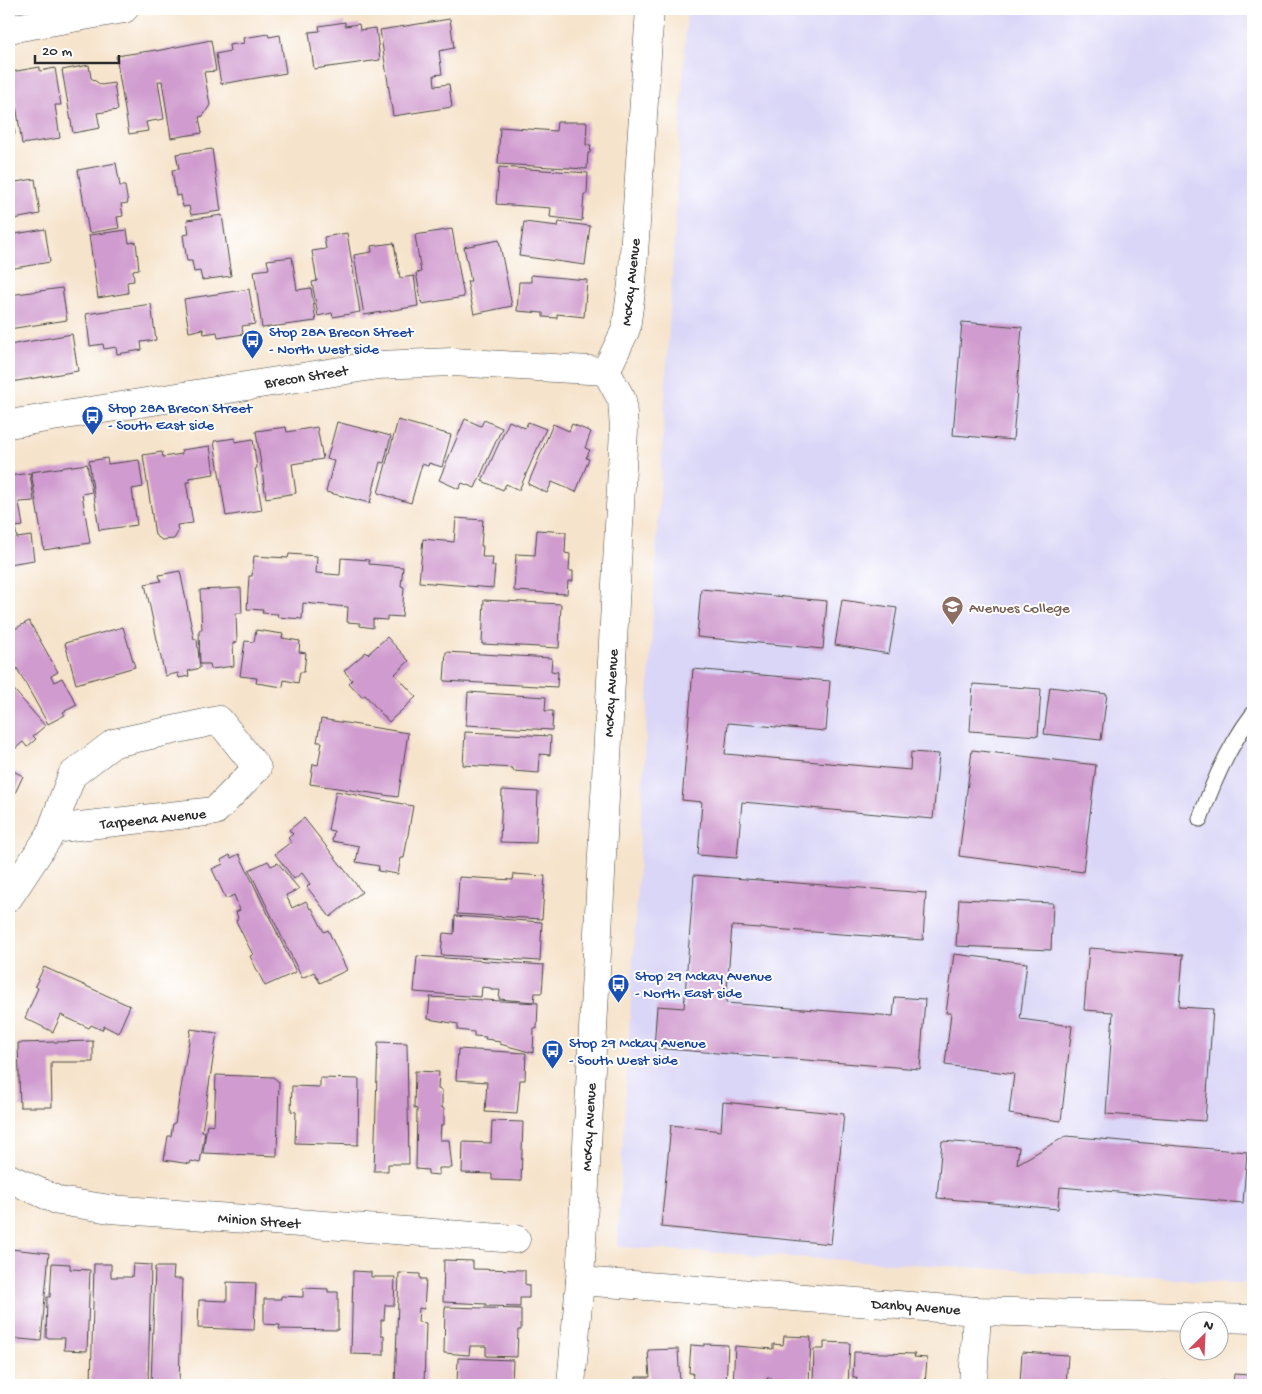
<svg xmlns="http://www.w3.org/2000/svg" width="1262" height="1394" font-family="'Gochi Hand',sans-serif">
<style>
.built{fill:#dad6f7}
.building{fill:#d09bcf}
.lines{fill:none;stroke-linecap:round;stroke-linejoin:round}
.lane-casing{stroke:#494743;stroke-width:17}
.street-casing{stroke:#494743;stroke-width:29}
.lane{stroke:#fff;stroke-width:15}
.street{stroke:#fff;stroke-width:28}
.labels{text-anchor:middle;stroke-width:4;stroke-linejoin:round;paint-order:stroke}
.street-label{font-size:15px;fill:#2b2b2b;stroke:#fff}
.transit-label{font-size:15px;fill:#164399;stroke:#fff;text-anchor:start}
.education-label{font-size:15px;fill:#785e54;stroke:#fff;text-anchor:start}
</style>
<rect width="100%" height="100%" fill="#fff"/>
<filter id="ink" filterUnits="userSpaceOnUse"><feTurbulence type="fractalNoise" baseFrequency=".02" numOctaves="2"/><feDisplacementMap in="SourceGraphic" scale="10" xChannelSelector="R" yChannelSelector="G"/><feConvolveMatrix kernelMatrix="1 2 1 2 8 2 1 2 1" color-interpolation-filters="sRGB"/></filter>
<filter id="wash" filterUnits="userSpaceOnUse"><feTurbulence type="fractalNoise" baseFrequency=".0096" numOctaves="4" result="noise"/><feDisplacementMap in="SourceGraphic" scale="20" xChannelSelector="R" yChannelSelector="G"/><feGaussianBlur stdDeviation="1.12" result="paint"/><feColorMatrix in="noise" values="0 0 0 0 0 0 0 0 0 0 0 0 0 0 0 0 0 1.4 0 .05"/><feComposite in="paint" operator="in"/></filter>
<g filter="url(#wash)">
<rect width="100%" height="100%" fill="#f6e3cb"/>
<polygon class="built" points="687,9 1253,9 1253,1284 620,1247 617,1244"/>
<g id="blocks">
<g class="building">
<polygon points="450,19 454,48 439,51 442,74 434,75 435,86 449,84 452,107 393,116 380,30"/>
<polygon points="345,22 345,26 359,24 360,30 376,28 380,60 314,69 309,32 320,31 319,26"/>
<polygon points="268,34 269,37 280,35 286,73 221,84 216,54 230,51 229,45 244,43 243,38"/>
<polygon points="211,40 216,71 204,72 210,105 203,116 199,117 202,133 171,138 162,81 158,81 164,119 146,122 148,131 129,134 116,56 156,50 156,51"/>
<polygon points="89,65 91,78 101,85 114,83 118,110 97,113 100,128 73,133 62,70"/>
<polygon points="40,67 40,71 55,68 61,105 55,105 60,138 22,144 11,72"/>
<polygon points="9,103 15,134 9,135"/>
<polygon points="557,122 587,122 586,145 591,145 590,153 588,153 587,169 498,164 500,127 556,131"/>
<polygon points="212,149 221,211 191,215 189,206 183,207 181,195 176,196 172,170 179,169 176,154"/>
<polygon points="116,163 120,186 125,186 128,203 121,204 123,216 117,217 119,228 89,233 78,170"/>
<polygon points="499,167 588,173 587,194 584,194 582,221 550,217 551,208 496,204"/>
<polygon points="35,179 40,214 9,220 9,183"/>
<polygon points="222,215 231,276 202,280 200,271 194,272 192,261 187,261 183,235 189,234 187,220"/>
<polygon points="524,222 558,226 559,222 590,226 585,265 519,256"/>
<polygon points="45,229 50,262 9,269 9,235"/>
<polygon points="452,229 464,297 422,304 416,273 421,272 415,235"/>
<polygon points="127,230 129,243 136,242 139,269 133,270 134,281 127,282 128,293 98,298 89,235"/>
<polygon points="347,233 360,312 333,317 332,313 318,316 312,282 317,281 312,251 326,249 324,237"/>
<polygon points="499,240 512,306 474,314 467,281 471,281 464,247"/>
<polygon points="394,243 400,278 414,276 418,306 364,315 354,255 372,252 371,246"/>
<polygon points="292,257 297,290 311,288 316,321 262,328 254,271 269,269 267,260"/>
<polygon points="531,275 587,280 584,317 557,314 557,318 543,317 543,313 517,311 519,282 531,282"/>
<polygon points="62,288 67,320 9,329 9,295"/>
<polygon points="249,289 255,324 242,326 243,334 218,338 217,332 204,334 203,329 189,332 184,299"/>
<polygon points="151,304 156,340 141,342 142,350 117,354 116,347 104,349 103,344 90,346 86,314"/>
<polygon points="962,322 1022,327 1013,440 953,435"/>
<polygon points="72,334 78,371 11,382 9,369 9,345"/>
<polygon points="465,419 481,426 484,420 502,428 475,488 462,483 459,489 439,480"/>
<polygon points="398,420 451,435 442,467 429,463 428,466 422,464 411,503 378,493"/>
<polygon points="509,421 525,428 528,422 546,429 519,490 506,484 503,490 482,481"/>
<polygon points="337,422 391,436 384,463 380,462 370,503 326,492 334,461 327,459"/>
<polygon points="553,424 569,431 572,424 591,432 585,448 590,450 586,458 589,459 576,492 552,482 547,493 528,484"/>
<polygon points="286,427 287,432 317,427 323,459 292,464 296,493 266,498 256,431"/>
<polygon points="235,438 235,442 253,439 257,468 255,469 262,510 226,516 214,441"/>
<polygon points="210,446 214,474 189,478 190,482 186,482 193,523 177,525 178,532 174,539 162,540 155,535 143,455 162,452 163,457 182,454 181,450"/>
<polygon points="107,458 108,464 139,460 143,487 132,489 137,525 99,530 89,461"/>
<polygon points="87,464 92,492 82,494 90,543 44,550 31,472"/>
<polygon points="30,473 34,501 19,502 23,526 15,527 17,538 31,536 34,560 9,564 9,476"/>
<polygon points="456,518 483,520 481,546 483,546 482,557 493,557 492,566 495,566 493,588 419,582 423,539 454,542"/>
<polygon points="537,530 566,532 565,553 570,554 569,571 573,571 573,581 568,581 567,594 514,591 516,554 535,555"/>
<polygon points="289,554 317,556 316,573 340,575 341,558 369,560 369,564 403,567 401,586 404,587 402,617 387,616 387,620 373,619 373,628 360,626 360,623 347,622 348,607 303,603 302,619 277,617 278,614 262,613 263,610 247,609 249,576 252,576 254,556 288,558"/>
<polygon points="180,571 194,639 197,639 200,668 188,671 189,676 179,678 178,673 165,676 145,584 161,581 159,575"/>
<polygon points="241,588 242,613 236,613 237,642 233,643 234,666 211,669 210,664 200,664 199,630 202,630 200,590"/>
<polygon points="701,589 827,601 823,649 697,637"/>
<polygon points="484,600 561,604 559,648 482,644"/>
<polygon points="842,600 897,608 889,654 835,645"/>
<polygon points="29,621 58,672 51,676 54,682 62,678 77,705 63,712 65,715 48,724 9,654 9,632"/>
<polygon points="123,627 135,667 76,684 65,643"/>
<polygon points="256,630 283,634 282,638 300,641 299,652 306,653 304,672 300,672 298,683 284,680 283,687 256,683 257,678 240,676 245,641 254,642"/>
<polygon points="387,637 409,661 395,674 416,697 389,722 365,695 362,697 349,683 352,680 344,671 366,652 368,654"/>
<polygon points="446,652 552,658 551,671 558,672 557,687 444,681"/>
<polygon points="693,669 830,681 826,731 728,723 725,754 910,770 911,752 939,754 933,819 742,802 737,858 698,855 702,802 682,800"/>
<polygon points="9,684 45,726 33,736 36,739 27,747 23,742 9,754"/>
<polygon points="973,684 1041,689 1038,736 970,731"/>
<polygon points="1050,687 1107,694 1101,740 1044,734"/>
<polygon points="468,692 546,697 545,711 553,711 552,730 466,725"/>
<polygon points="321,719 408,733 398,797 310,784 313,764 318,765 322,742 317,742"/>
<polygon points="465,732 551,736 550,755 540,754 539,773 513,771 513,768 463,765"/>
<polygon points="972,750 1096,765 1083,872 959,856"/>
<polygon points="9,769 23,776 9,806"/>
<polygon points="502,790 538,792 536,843 500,842"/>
<polygon points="336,791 413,806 404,858 401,858 398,874 378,871 379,866 356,862 359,846 332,841 334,831 328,830"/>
<polygon points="304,818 362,892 330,917 307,887 310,884 302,873 294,879 275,854 291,842 288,838 293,834 289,830"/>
<polygon points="239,854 296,972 265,986 250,956 253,955 236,921 238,918 236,912 240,910 234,895 226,899 212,869 223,864 221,860 230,855 231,858"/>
<polygon points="268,861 271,866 278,863 299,889 286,895 292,908 306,901 310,909 312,908 324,932 328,930 347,970 320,983 314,972 302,978 249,870"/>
<polygon points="514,874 545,876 542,919 457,914 459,877 513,880"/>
<polygon points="694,875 926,893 923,940 732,926 726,1003 893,1016 895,997 925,999 920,1069 654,1048 657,1006 684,1008"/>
<polygon points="959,899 1053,903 1051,950 956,946"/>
<polygon points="455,916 542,922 540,961 441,955 443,933 454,934"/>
<polygon points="1089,948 1183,955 1179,1007 1213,1009 1205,1121 1106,1114 1113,1012 1084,1010"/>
<polygon points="954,954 1027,963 1020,1019 1072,1026 1061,1121 1009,1114 1014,1074 945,1065 951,1013 946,1013"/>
<polygon points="417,956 544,965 542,993 535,993 534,1002 499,999 500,990 491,990 491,988 482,987 481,997 414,992"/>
<polygon points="44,967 130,1006 118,1033 104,1026 102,1030 91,1025 89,1028 61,1015 53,1032 25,1018 38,988 35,986"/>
<polygon points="430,997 538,1003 537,1029 534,1028 533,1053 500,1044 500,1042 494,1041 493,1040 485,1039 486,1037 474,1036 474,1032 458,1030 458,1024 428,1019"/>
<polygon points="191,1029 217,1033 202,1131 205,1132 200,1163 191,1161 190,1164 164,1160 168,1136 171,1136 173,1123 175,1123"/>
<polygon points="93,1041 93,1062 51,1062 52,1107 20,1107 18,1043"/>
<polygon points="378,1042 407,1043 409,1164 388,1164 388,1171 374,1171"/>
<polygon points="458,1049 526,1053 525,1080 520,1080 517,1114 485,1112 487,1082 456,1080"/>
<polygon points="415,1071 439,1072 438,1089 442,1090 442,1108 444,1108 444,1125 441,1125 440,1140 449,1140 452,1168 439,1168 439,1175 428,1174 428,1170 416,1169 417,1109 414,1108"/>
<polygon points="216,1075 273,1077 279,1082 277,1156 203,1153 207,1124 214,1125"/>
<polygon points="320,1078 359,1079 358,1145 295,1143 296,1112 291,1111 292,1086 320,1087"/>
<polygon points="723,1102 844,1114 831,1244 661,1227 671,1125 721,1131"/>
<polygon points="492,1121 523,1122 521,1181 492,1180 492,1174 462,1173 463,1142 491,1143"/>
<polygon points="1066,1136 1247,1152 1243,1203 1060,1187 1058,1209 937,1198 942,1141 1019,1147 1017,1164"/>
<polygon points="10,1249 49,1253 41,1341 9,1338 9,1268"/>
<polygon points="444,1260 473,1261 473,1269 525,1270 525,1284 529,1285 529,1298 520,1298 520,1307 486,1306 486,1304 443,1302"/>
<polygon points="52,1263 70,1264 70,1269 90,1270 87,1351 64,1350 65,1338 46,1338 47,1297 50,1297"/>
<polygon points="94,1264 111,1264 111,1277 132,1277 133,1264 151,1265 148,1385 91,1385"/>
<polygon points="155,1267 174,1267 173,1279 182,1279 179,1385 151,1385"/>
<polygon points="353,1271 371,1272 371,1277 395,1277 394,1305 385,1305 384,1320 381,1320 381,1335 384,1335 384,1355 351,1354"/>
<polygon points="399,1273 420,1274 420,1279 426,1279 424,1309 419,1308 418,1322 426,1323 424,1385 395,1385"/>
<polygon points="227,1282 256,1283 254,1330 198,1328 199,1300 227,1301"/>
<polygon points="303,1288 328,1289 328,1292 338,1292 338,1330 279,1329 280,1325 264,1324 264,1299 281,1299 281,1296 303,1297"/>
<polygon points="445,1307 521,1309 521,1330 518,1330 517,1357 486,1356 486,1346 470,1346 469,1355 444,1353"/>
<polygon points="784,1336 811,1337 809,1385 771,1385 772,1378 767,1378 766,1385 733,1385 735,1346 773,1349 773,1344 783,1345"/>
<polygon points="824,1342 850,1343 848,1385 815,1385 815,1382 813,1382 814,1349 824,1349"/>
<polygon points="704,1344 728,1345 726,1385 692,1385 693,1373 689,1373 691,1345 704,1346"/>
<polygon points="678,1349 680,1385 636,1385 636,1377 650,1377 648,1350"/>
<polygon points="854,1352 915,1354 914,1357 927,1358 925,1385 856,1385 857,1378 853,1378"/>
<polygon points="1022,1352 1068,1355 1066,1385 1020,1384"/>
<polygon points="458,1358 513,1360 512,1385 457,1385"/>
<polygon points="1249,1372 1253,1372 1253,1385 1233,1385 1234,1374 1249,1375"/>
<polygon points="1162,1381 1199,1383 1199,1385 1162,1385"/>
</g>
</g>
</g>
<g filter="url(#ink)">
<use href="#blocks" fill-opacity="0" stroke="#494743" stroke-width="1"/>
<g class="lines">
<defs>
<path id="lane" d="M1200 819C1213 782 1229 745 1253 714"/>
<g id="street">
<polyline points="9,29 124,9"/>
<polyline points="606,371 626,329 632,284 650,9"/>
<polyline points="9,424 378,365 452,362 606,371"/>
<polyline points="9,897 50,835 52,829 72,775 114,743 219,720 257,768 215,811 52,829"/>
<polyline points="9,1178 59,1201 110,1209 516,1239"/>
<polyline points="580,1281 977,1311 1253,1319"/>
<polyline points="571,1385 580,1281 624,429 622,400 606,371"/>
<polyline points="973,1385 977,1311"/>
</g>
</defs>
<use href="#lane" class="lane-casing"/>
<use href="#street" class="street-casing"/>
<use href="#lane" class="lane"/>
<use href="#street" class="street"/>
</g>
</g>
<defs>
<symbol id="bus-pin" viewBox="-11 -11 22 30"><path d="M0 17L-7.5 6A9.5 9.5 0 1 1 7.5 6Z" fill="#1a4fb4" stroke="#fff"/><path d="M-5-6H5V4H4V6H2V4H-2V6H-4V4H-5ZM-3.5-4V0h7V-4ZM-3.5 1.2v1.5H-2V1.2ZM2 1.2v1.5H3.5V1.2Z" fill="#fff"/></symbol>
<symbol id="school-pin" viewBox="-11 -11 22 30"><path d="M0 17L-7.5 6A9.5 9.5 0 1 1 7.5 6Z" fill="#8d6e63" stroke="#fff"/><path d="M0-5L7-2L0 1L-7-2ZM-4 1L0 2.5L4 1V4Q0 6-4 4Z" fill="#fff"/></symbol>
</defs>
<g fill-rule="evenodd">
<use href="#bus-pin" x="240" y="328" width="25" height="34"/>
<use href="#bus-pin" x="80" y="404" width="25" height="34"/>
<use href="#school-pin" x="940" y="594" width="25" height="34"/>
<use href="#bus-pin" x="606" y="972" width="25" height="34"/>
<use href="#bus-pin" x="540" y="1038" width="25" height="34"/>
</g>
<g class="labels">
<g class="street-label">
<text transform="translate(630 282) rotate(-84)" y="5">McKay Avenue</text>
<text transform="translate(306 376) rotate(-9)" y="5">Brecon Street</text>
<text transform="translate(610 693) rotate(-87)" y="5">McKay Avenue</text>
<text transform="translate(153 818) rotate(-6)" y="5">Tarpeena Avenue</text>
<text transform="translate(588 1127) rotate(-87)" y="5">McKay Avenue</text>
<text transform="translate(259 1220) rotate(4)" y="5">Minion Street</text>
<text transform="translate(916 1306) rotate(4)" y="5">Danby Avenue</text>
</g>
<g class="transit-label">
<text x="269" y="336">Stop 28A Brecon Street<tspan x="269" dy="17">- North West side</tspan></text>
<text x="108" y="412">Stop 28A Brecon Street<tspan x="108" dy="17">- South East side</tspan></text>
<text x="635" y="980">Stop 29 Mckay Avenue<tspan x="635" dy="17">- North East side</tspan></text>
<text x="569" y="1047">Stop 29 Mckay Avenue<tspan x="569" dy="17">- South West side</tspan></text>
</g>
<g class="education-label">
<text x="969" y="612">Avenues College</text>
</g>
</g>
<rect width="1262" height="1394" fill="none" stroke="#fff" stroke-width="30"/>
<g transform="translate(1204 1336) rotate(24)"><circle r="24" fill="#ffffff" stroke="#aaaaaa"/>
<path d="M0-4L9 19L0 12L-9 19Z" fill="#d1495b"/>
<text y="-8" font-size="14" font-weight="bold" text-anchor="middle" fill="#2b2b2b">N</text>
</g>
<path d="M35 55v8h84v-8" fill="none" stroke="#2b2b2b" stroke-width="2.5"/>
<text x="42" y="55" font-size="15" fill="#2b2b2b" stroke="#ffffff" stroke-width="4" paint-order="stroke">20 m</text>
</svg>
